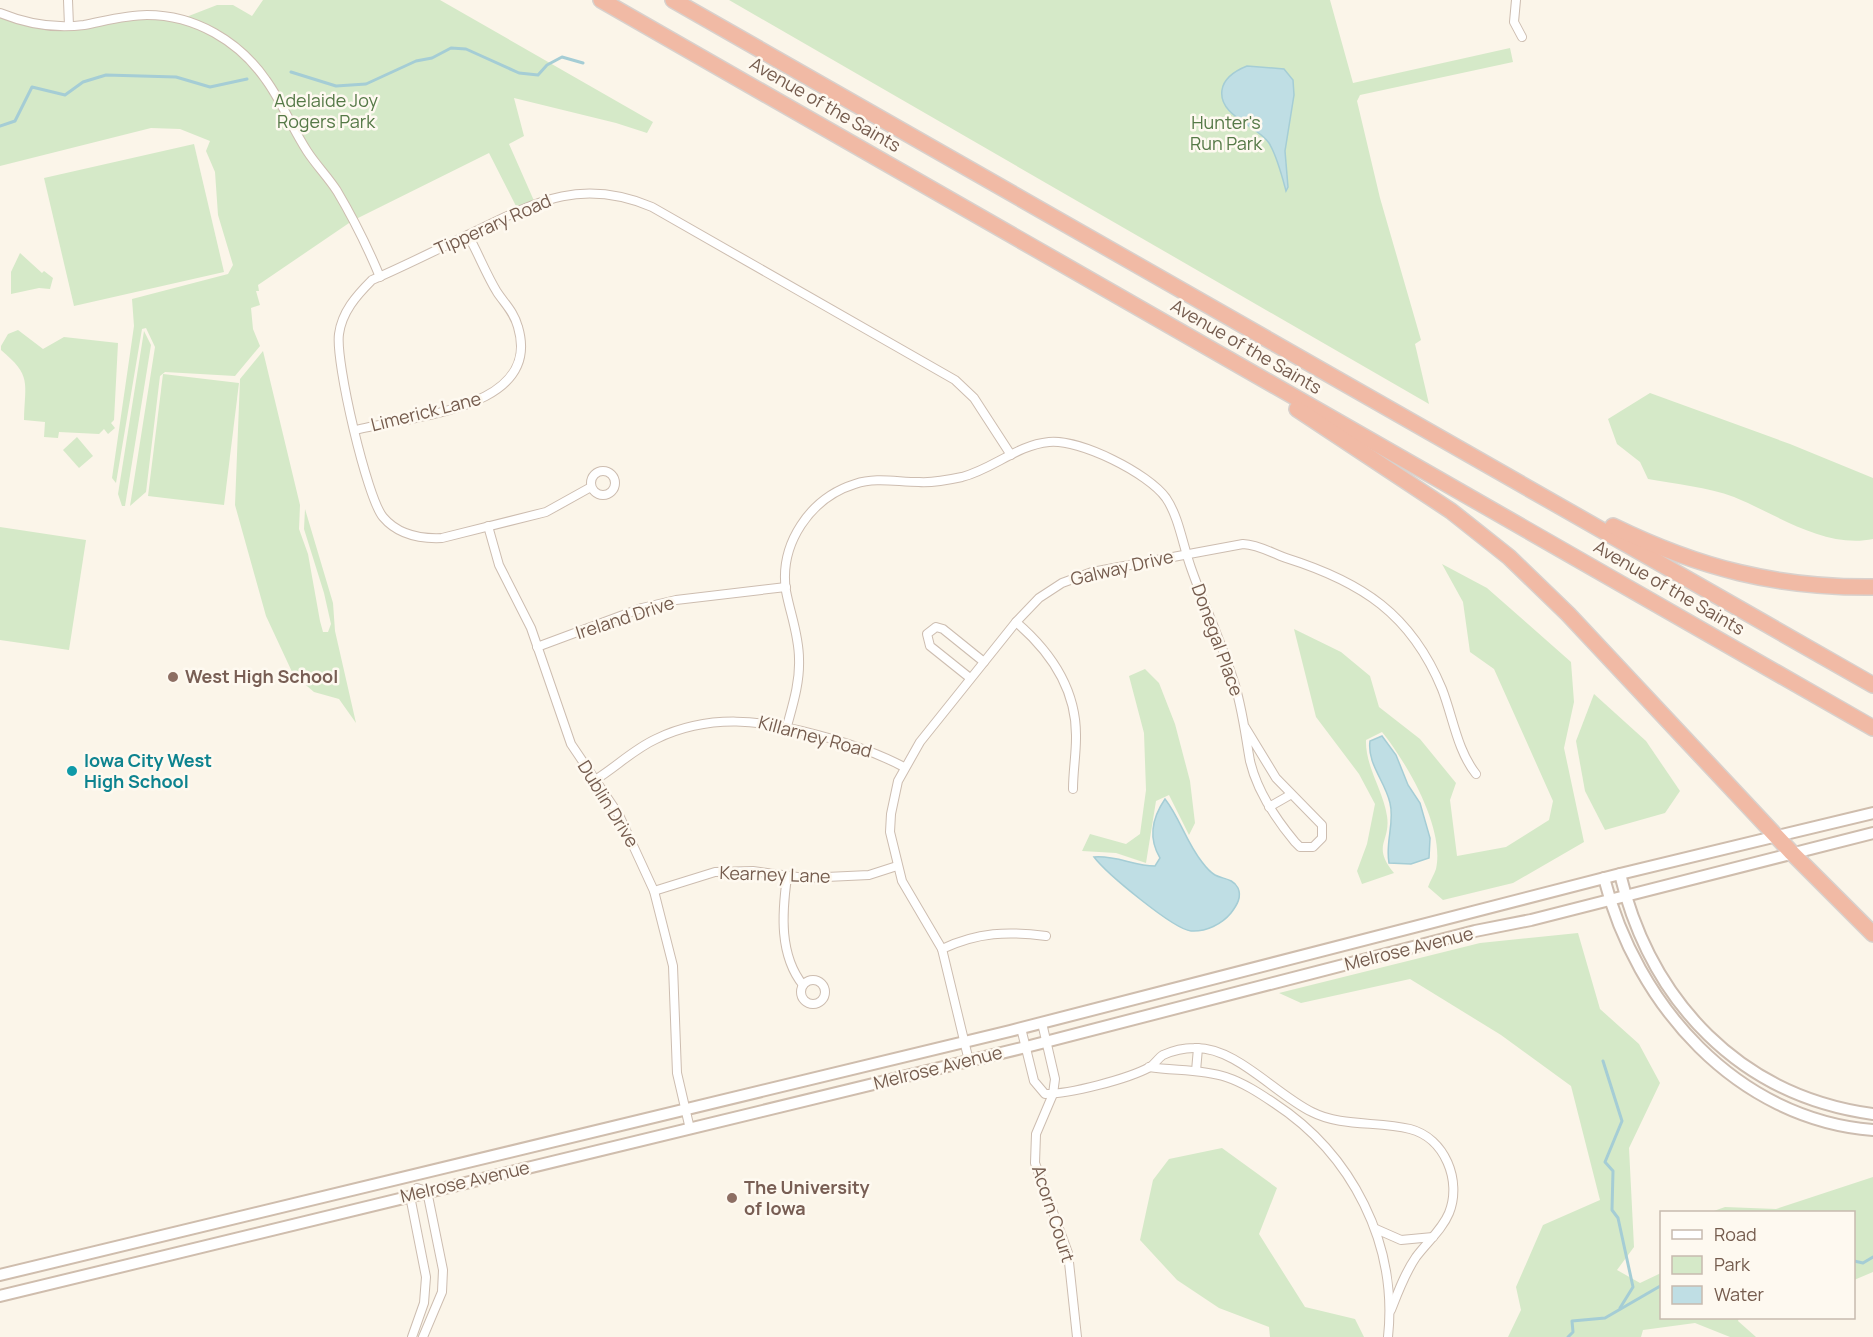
<svg xmlns="http://www.w3.org/2000/svg" width="1873" height="1337" font-family="Manrope,sans-serif">
<style>
.green{fill:#d5e9c8}
.water{fill:#bfdee4;stroke:#a5cdd5;stroke-width:1.5}
.lines{fill:none;stroke-linecap:round;stroke-linejoin:round}
.stream{stroke:#a5cdd5;stroke-width:3}
.minor-casing{stroke:#cdbdb0;stroke-width:10}
.tertiary-casing{stroke:#cdbdb0;stroke-width:14}
.secondary-casing{stroke:#cfbdad;stroke-width:14}
.motorway-casing{stroke:#d8d1cd;stroke-width:18}
.minor{stroke:#fff;stroke-width:8}
.tertiary{stroke:#fff;stroke-width:10}
.secondary{stroke:#fff;stroke-width:10}
.motorway{stroke:#f1baa5;stroke-width:15}
.education-dot{fill:#8d6e63;stroke:#fef9f0;stroke-width:2}
.culture-dot{fill:#0f9aa8;stroke:#fef9f0;stroke-width:2}
.labels{text-anchor:middle;stroke-width:5;stroke-linejoin:round;paint-order:stroke}
.park-label{font-size:18px;fill:#557947;stroke:#fef9f0}
.street-label{font-size:18px;fill:#755c4e;stroke:#fef9f0}
.education-label{font-size:18px;font-weight:bold;fill:#785e54;stroke:#fef9f0;text-anchor:start}
.culture-label{font-size:18px;font-weight:bold;fill:#0d838f;stroke:#fef9f0;text-anchor:start}
</style>
<rect width="100%" height="100%" fill="#fbf5e9"/>
<g class="green">
<polygon points="263,0 440,0 653,122 647,133 616,123 514,98 524,136 509,144 535,203 518,210 489,153 352,221 258,285 259,291 256,291 260,305 251,308 253,329 260,346 235,376 165,372 160,376 146,492 130,506 155,347 146,328 142,329 116,483 112,478 134,326 132,299 228,274 233,265 218,215 215,172 206,151 210,141 180,129 151,128 0,166 0,13 50,26 126,16 181,19 217,5 233,5 252,16"/>
<polygon points="729,0 1330,0 1353,83 1510,48 1513,62 1360,95 1357,101 1380,198 1421,340 1415,344 1429,404"/>
<polygon points="194,144 224,272 74,306 44,178"/>
<polygon points="20,253 42,273 44,271 53,278 50,289 39,288 11,294 11,272"/>
<path d="M18 330 43 349 64 337 118 343 114 420 111 423 115 428 108 434 104 429 99 434 59 432 58 438 44 437 45 422 24 420C25 382 32 376 1 350V346L8 334Z"/>
<polygon points="144,331 151,345 125,506 122,506 118,494"/>
<polygon points="263,351 300,505 299,529 308,554 320,621 323,632 328,632 331,624 324,593 304,529 305,509 333,603 335,631 356,723 339,699 314,692 293,674 266,616 235,505 240,379"/>
<polygon points="163,374 239,383 224,505 148,496"/>
<path d="M1650 393 1790 444 1873 478V539C1825 549 1776 514 1734 497 1708 487 1675 484 1648 479L1640 462 1617 444 1608 419Z"/>
<polygon points="77,437 93,456 79,468 63,450"/>
<polygon points="0,527 86,540 69,650 0,640"/>
<path d="M1442 564 1487 588 1571 662 1574 702 1564 748 1584 842 1513 883 1443 900 1428 887C1430 881 1434 875 1436 869 1445 828 1407 763 1382 732L1366 740C1365 766 1383 790 1387 816 1391 842 1371 845 1394 873L1362 884 1357 871 1367 844 1375 804 1359 774 1316 717 1294 629 1341 652 1370 676 1379 707 1420 739 1456 783 1450 800 1457 856 1506 847 1549 820 1553 801 1494 669 1470 652 1463 602Z"/>
<polygon points="1145,669 1159,683 1175,724 1190,781 1195,823 1189,835 1169,795 1156,801 1146,863 1116,853 1082,851 1090,834 1126,844 1140,834 1146,790 1144,733 1129,676"/>
<polygon points="1594,694 1646,741 1680,791 1665,813 1605,830 1585,791 1576,741"/>
<polygon points="1578,933 1600,1009 1639,1044 1660,1083 1629,1148 1634,1247 1617,1270 1640,1283 1661,1273 1662,1318 1739,1318 1738,1321 1756,1337 1730,1337 1695,1323 1643,1330 1641,1337 1508,1337 1521,1310 1516,1287 1543,1225 1600,1200 1571,1086 1501,1035 1410,979 1301,1003 1279,993 1480,943"/>
<polygon points="1222,1148 1277,1188 1259,1234 1305,1307 1355,1319 1364,1337 1270,1337 1269,1327 1219,1308 1177,1280 1140,1240 1153,1180 1169,1159"/>
<polygon points="1873,1177 1873,1272 1854,1280 1854,1212 1711,1212 1725,1207 1776,1209"/>
</g>
<g class="water">
<path d="M1247 66 1284 69 1293 80 1294 95 1285 151 1288 187 1286 191C1282 176 1277 156 1269 143 1257 125 1218 116 1222 90 1224 77 1237 70 1247 66Z"/>
<path d="M1382 736 1396 755 1408 785 1420 803 1430 838 1429 858 1411 864 1389 863C1385 842 1395 823 1390 803 1385 781 1367 764 1370 741Z"/>
<path d="M1165 799C1180 818 1186 842 1202 862 1205 866 1210 872 1215 875 1222 879 1233 878 1238 888 1242 897 1237 905 1231 913 1222 924 1206 932 1191 931 1173 929 1106 873 1094 857 1116 855 1134 866 1155 866L1160 858C1148 838 1152 818 1165 799Z"/>
</g>
<g class="lines">
<g class="stream">
<polyline points="291,72 336,86 366,84 416,61 432,58 451,48 466,49 519,73 538,75 547,65 562,57 583,63"/>
<polyline points="0,126 15,121 32,87 65,95 83,82 106,75 176,77 210,87 247,79"/>
<polyline points="1603,1061 1622,1121 1605,1162 1613,1171 1612,1210 1618,1218 1633,1287 1620,1308"/>
<polyline points="1854,1261 1863,1263 1873,1257"/>
<polyline points="1568,1337 1573,1332 1572,1321 1605,1318 1662,1285"/>
</g>
<defs>
<g id="minor">
<polyline points="68,0 69,26"/>
<polyline points="1516,0 1514,22 1522,37"/>
<path d="M0 13C27 24 55 29 84 25 105 21 126 15 147 15 195 15 239 41 266 80 282 102 292 128 307 151 316 165 328 177 337 191 353 218 368 248 380 277"/>
<path d="M356 430C408 416 543 411 518 327 514 312 505 304 497 292 486 274 478 253 468 235"/>
<circle cx="603" cy="483" r="12"/>
<path d="M591 487 546 512 442 538C420 539 398 535 383 517 367 498 335 361 339 334 342 312 356 296 372 280 407 265 442 247 476 231 539 200 583 178 652 207L955 380 974 398 1011 455"/>
<polyline points="488,526 499,565 531,628 571,744 619,815 654,891 673,966 677,1073 690,1129"/>
<path d="M1016 622C1051 652 1077 689 1076 738 1076 755 1073 772 1073 789"/>
<polyline points="537,647 642,608 676,600 786,587"/>
<polyline points="970,678 930,646 927,634 936,627 943,629 984,662"/>
<path d="M787 726C793 704 800 682 799 659 799 635 790 613 786 591 779 544 810 498 855 484 876 477 897 482 919 482 933 483 948 480 962 477 993 469 1017 445 1049 442 1080 439 1148 473 1166 498 1179 517 1183 546 1191 568 1204 605 1221 641 1233 679 1242 705 1245 733 1250 761 1257 791 1275 818 1295 842L1300 847H1313L1322 838V825L1276 778 1245 727"/>
<path d="M595 780C616 767 634 749 656 739 710 713 762 720 818 735 848 743 876 752 904 767"/>
<polyline points="1269,807 1290,795"/>
<path d="M787 877C782 913 779 955 803 985"/>
<polyline points="654,891 715,872 753,871 805,878 869,875 897,866"/>
<path d="M942 949C978 932 1008 931 1046 936"/>
<circle cx="813" cy="992" r="12"/>
<polyline points="1042,1023 1055,1079 1053,1094 1036,1134 1035,1163 1068,1253 1077,1337"/>
<path d="M1021 1028 1034 1081 1045 1094C1070 1094 1128 1079 1150 1067 1155 1064 1158 1058 1163 1055 1172 1051 1185 1048 1194 1048 1235 1046 1275 1094 1312 1112 1341 1127 1378 1121 1410 1129 1445 1138 1462 1181 1449 1213 1442 1230 1427 1242 1416 1257 1405 1273 1398 1292 1391 1310"/>
<path d="M969 1061 942 949 902 881 890 832 891 814 898 781 920 742 1016 622 1039 598 1062 583 1092 572 1243 544C1260 545 1271 553 1286 558 1362 582 1411 614 1442 689 1453 717 1457 750 1476 774"/>
<path d="M1149 1067C1175 1071 1201 1069 1226 1077 1244 1083 1259 1093 1274 1103 1352 1154 1398 1244 1388 1337"/>
<polyline points="1196,1071 1198,1048"/>
<polyline points="1376,1229 1401,1240 1433,1237"/>
<polyline points="412,1337 424,1303 426,1277 410,1196 417,1188 427,1191 443,1270 442,1292 423,1337"/>
</g>
<g id="tertiary">
<path d="M1620 874C1651 1002 1740 1096 1873 1114"/>
<path d="M1604 878C1636 1004 1736 1119 1873 1130"/>
</g>
<g id="secondary">
<polyline points="0,1275 1010,1031 1620,874 1873,813"/>
<polyline points="0,1296 1026,1047 1475,931 1531,920 1873,833"/>
</g>
<g id="motorway">
<polyline points="601,0 1873,728"/>
<polyline points="673,0 1873,685"/>
<polyline points="1297,409 1451,511 1509,557 1568,614 1792,853 1873,934"/>
<path d="M1613 526C1699 568 1777 588 1873 587"/>
</g>
</defs>
<use href="#minor" class="minor-casing"/>
<use href="#tertiary" class="tertiary-casing"/>
<use href="#secondary" class="secondary-casing"/>
<use href="#motorway" class="motorway-casing"/>
<use href="#minor" class="minor"/>
<use href="#tertiary" class="tertiary"/>
<use href="#secondary" class="secondary"/>
<use href="#motorway" class="motorway"/>
</g>
<g class="education-dot">
<circle cx="173" cy="677" r="6"/>
<circle cx="732" cy="1198" r="6"/>
</g>
<circle class="culture-dot" cx="72" cy="771" r="6"/>
<g class="labels">
<g class="park-label">
<text x="326" y="107">Adelaide Joy<tspan x="326" dy="21">Rogers Park</tspan></text>
<text x="1226" y="129">Hunter's<tspan x="1226" dy="21">Run Park</tspan></text>
</g>
<g class="street-label">
<text transform="translate(825 105) rotate(30)" y="6">Avenue of the Saints</text>
<text transform="translate(493 225) rotate(-24)" y="6">Tipperary Road</text>
<text transform="translate(1246 347) rotate(30)" y="6">Avenue of the Saints</text>
<text transform="translate(426 412) rotate(-14)" y="6">Limerick Lane</text>
<text transform="translate(1122 568) rotate(-13)" y="6">Galway Drive</text>
<text transform="translate(1669 588) rotate(30)" y="6">Avenue of the Saints</text>
<text transform="translate(625 618) rotate(-18)" y="6">Ireland Drive</text>
<text transform="translate(1217 640) rotate(70)" y="6">Donegal Place</text>
<text transform="translate(815 737) rotate(15)" y="6">Killarney Road</text>
<text transform="translate(608 804) rotate(58)" y="6">Dublin Drive</text>
<text transform="translate(775 875) rotate(2)" y="6">Kearney Lane</text>
<text transform="translate(1409 949) rotate(-14)" y="6">Melrose Avenue</text>
<text transform="translate(938 1068) rotate(-14)" y="6">Melrose Avenue</text>
<text transform="translate(465 1182) rotate(-13)" y="6">Melrose Avenue</text>
<text transform="translate(1053 1214) rotate(72)" y="6">Acorn Court</text>
</g>
<g class="education-label">
<text x="185" y="683">West High School</text>
<text x="744" y="1194">The University<tspan x="744" dy="21">of Iowa</tspan></text>
</g>
<g class="culture-label">
<text x="84" y="767">Iowa City West<tspan x="84" dy="21">High School</tspan></text>
</g>
</g>
<rect x="1660" y="1211" width="195" height="108" fill="#fef9f0" stroke="#c7baaf" stroke-width="1.5"/>
<rect x="1672" y="1230" width="30" height="9" fill="#ffffff" stroke="#c7baaf" stroke-width="1.5"/>
<text x="1714" y="1241" font-size="18" fill="#755c4e">Road</text>
<rect x="1672" y="1256" width="30" height="18" fill="#d5e9c8" stroke="#c7baaf" stroke-width="1.5"/>
<text x="1714" y="1271" font-size="18" fill="#755c4e">Park</text>
<rect x="1672" y="1286" width="30" height="18" fill="#bfdee4" stroke="#c7baaf" stroke-width="1.5"/>
<text x="1714" y="1301" font-size="18" fill="#755c4e">Water</text>
</svg>
